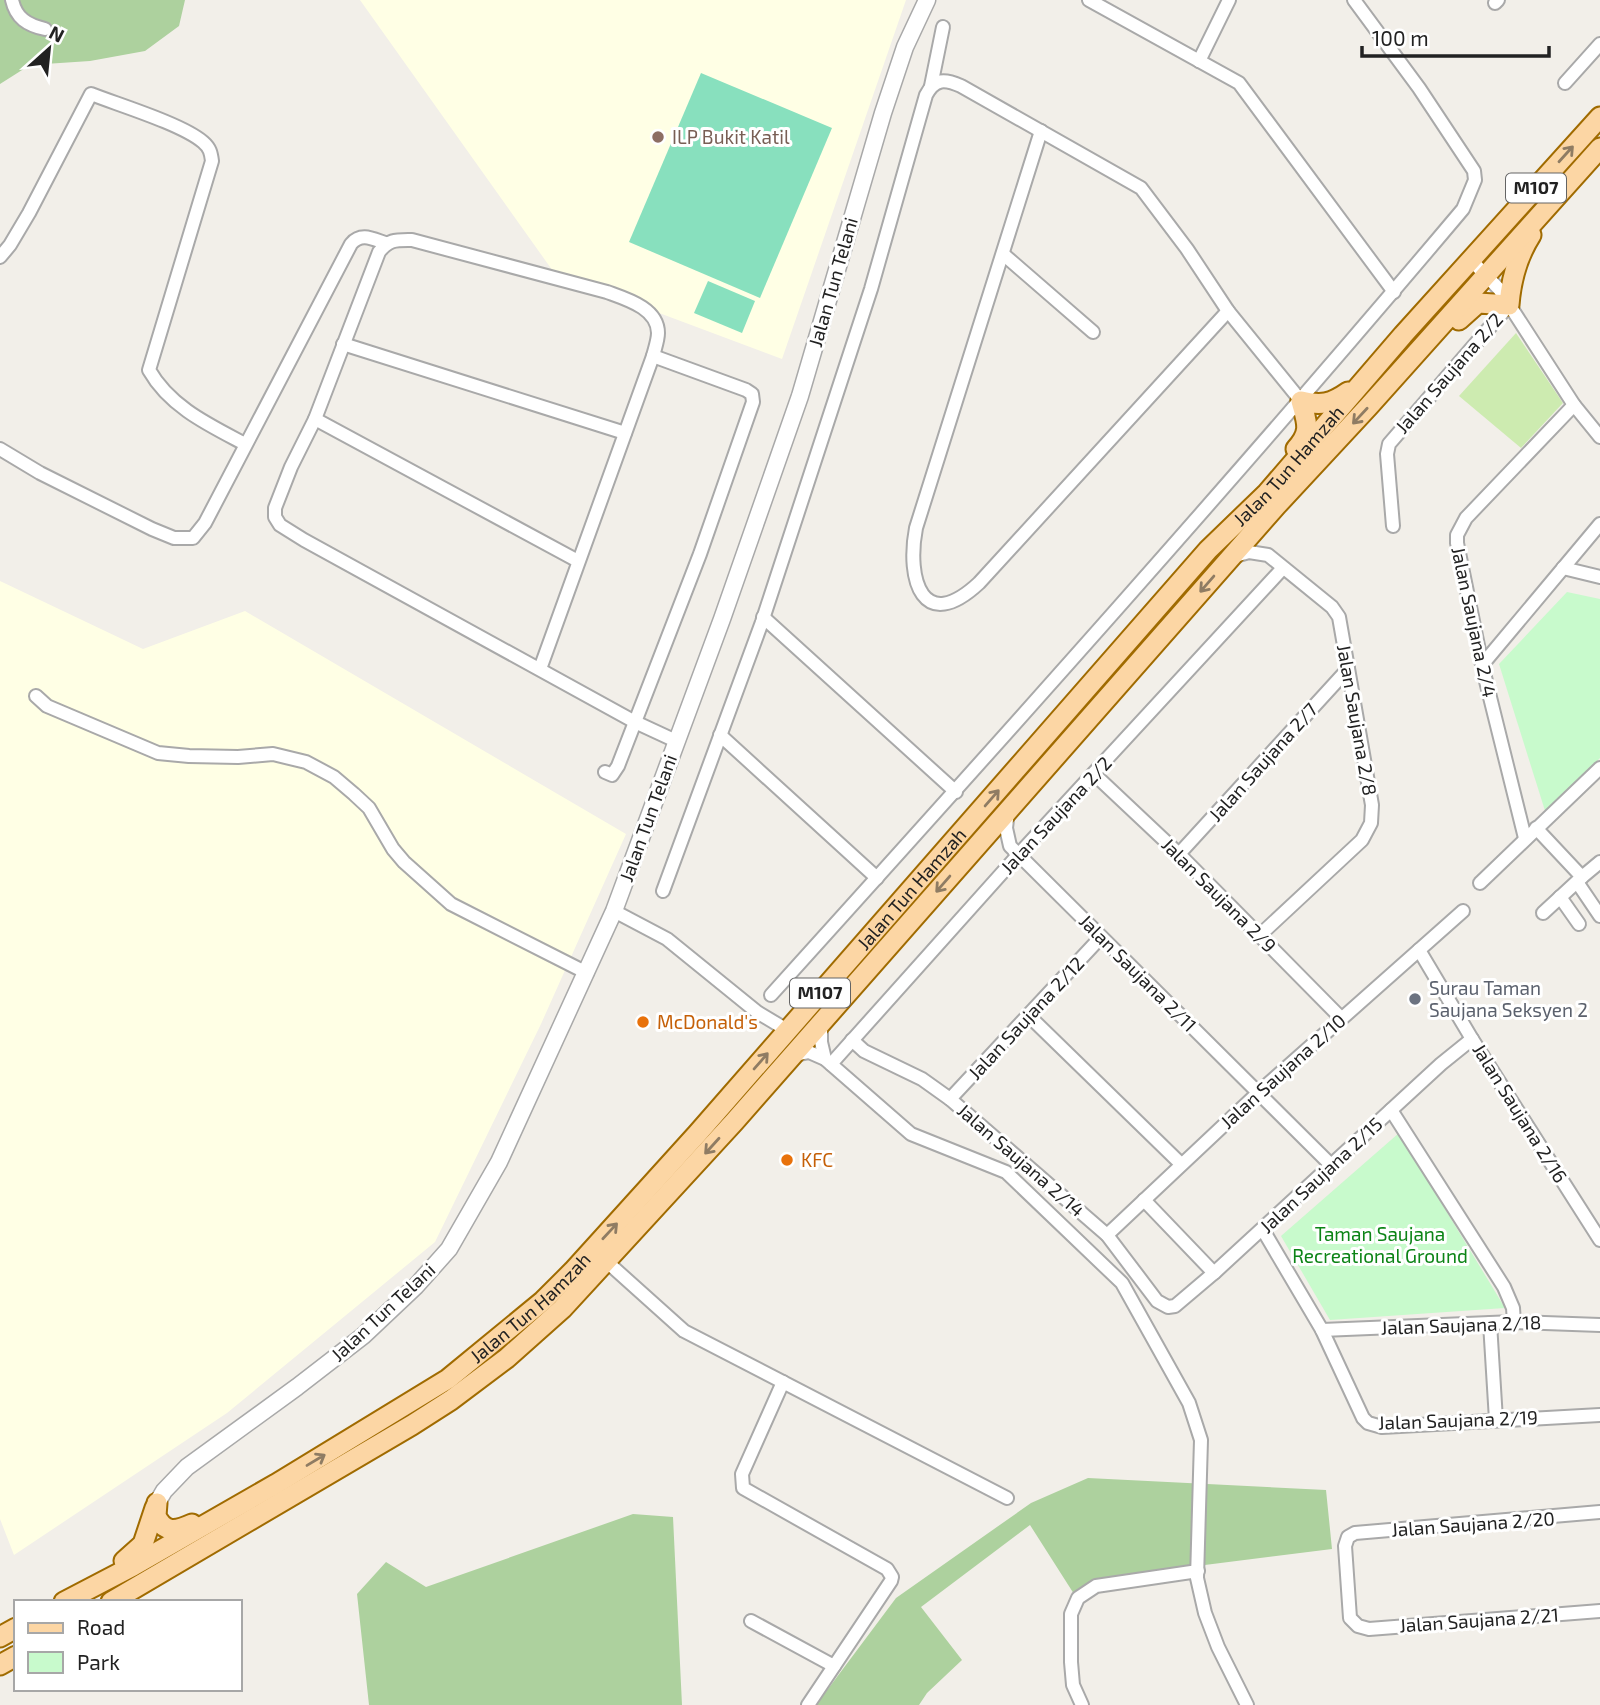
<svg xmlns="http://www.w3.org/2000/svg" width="1600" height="1705" font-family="'Exo 2',sans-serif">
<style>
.education{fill:#ffffe5}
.grass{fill:#cdebb0}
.forest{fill:#add19e}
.park{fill:#c8facc}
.pitch{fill:#88e0be}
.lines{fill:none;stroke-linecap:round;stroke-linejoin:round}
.minor-casing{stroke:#a9a9a9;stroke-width:16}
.tertiary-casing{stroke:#a9a9a9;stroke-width:19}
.primary-casing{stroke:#a06b00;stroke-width:23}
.minor{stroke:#fff;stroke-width:12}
.tertiary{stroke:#fff;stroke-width:16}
.primary{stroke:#fcd6a4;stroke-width:19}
.oneway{stroke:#8f7c63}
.education-dot{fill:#8d6e63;stroke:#fff;stroke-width:2.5}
.worship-dot{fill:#6b7280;stroke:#fff;stroke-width:2.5}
.food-dot{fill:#e8710a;stroke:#fff;stroke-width:2.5}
.labels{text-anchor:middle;stroke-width:6;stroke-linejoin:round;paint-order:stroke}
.shield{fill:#fff;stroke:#646464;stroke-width:2}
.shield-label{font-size:18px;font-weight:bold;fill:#222}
.education-label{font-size:19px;fill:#785e54;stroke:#fff;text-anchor:start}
.street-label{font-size:19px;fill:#222;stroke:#fff}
.worship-label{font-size:19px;fill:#5b616d;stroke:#fff;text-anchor:start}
.food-label{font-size:19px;fill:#c56008;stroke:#fff;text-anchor:start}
.park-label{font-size:19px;fill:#0c8416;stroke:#fff}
</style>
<rect width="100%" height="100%" fill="#f2efe9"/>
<g class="education">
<polygon points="360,0 906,0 782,359 555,274"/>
<polygon points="0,581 143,649 245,611 626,834 541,1024 435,1242 227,1413 14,1555 0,1519"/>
</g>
<polygon class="grass" points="1516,333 1563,403 1521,448 1459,396"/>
<g class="forest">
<polygon points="0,0 185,0 179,26 145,51 90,61 30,65 0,84"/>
<polygon points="1088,1478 1326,1490 1332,1549 1094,1579 1074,1594 1030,1525 921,1607 962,1660 927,1693 919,1705 816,1705 896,1598 1031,1503"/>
<polygon points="633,1514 673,1517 682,1705 369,1705 357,1594 386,1562 426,1587"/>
</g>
<g class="park">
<polygon points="1567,592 1600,599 1600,758 1546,814 1499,664"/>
<polygon points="1399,1133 1505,1308 1330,1320 1281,1236"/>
</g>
<g class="pitch">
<polygon points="701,73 832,128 760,298 629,242"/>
<polygon points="708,281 755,301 742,333 694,313"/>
</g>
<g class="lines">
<defs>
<g id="minor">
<path d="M12 0C16 18 27 25 45 29"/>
<polyline points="1089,0 1239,83 1394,292"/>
<polyline points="1495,3 1498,0"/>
<polyline points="1199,61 1229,0"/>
<polyline points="1565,83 1600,44"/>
<polyline points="931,86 943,27"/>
<path d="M1041 131 916 528C906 580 923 635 979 583L1228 311"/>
<polyline points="1003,254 1093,332"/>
<path d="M0 257 10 245 29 213 91 94C119 105 182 124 203 142 210 148 211 153 212 161L149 370C170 407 209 425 245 444"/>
<polyline points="1471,260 1499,289 1574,405 1600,437"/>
<polyline points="343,344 625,433"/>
<polyline points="315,419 578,561"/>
<path d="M0 449 40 473 152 529 174 538H193L205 523 351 244C361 232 373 239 385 243"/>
<polyline points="1393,526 1387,454 1389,444 1509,305"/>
<polyline points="1235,556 1249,552 1268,555 1332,607 1339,617 1372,805 1371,823 1362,840 1260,935"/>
<polyline points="1563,568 1600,577"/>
<polyline points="763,617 956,792"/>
<polyline points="1482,665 1600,524"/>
<path d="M540 669 653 356C655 348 658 340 658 333 658 308 626 299 607 292L412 240C396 240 389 239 379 252L315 419 291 467 275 508V517L280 525 304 540 635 722 676 741"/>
<polyline points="36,696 47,706 158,753 189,756 238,757 273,754 306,762 334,777 354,794 369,808 393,849 404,862 451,904 587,973"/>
<polyline points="720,735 877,878"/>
<polyline points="605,772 612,775 618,766 700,554 753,402 752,394 746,390 653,356"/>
<polyline points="1094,774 1179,854 1341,1018"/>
<polyline points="1008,811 1006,828 1010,846 1332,1166"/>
<polyline points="1536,828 1582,877 1600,862"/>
<polyline points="1525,838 1482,665 1457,543 1457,535 1466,518 1574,405"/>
<polyline points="1179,854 1348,669"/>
<polyline points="1577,882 1600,916"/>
<polyline points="1480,883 1600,768"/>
<path d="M663 891 762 622 871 289 926 95C935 78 945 79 961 86L1141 188 1187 249 1228 311 1301 401"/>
<polyline points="1560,897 1579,924"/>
<polyline points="614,911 667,939 757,1012 787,1030"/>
<polyline points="1543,913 1582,877"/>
<polyline points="1419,950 1472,1039 1600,1240"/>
<path d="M771 995C1005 736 1238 476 1463 209L1475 180 1474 171 1419 88 1354 0"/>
<polyline points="1028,1015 1181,1164"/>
<polyline points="821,1022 821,1042 825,1059"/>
<polyline points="852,1040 864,1051 922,1079 950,1099 1107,1235 1157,1301 1168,1307 1175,1306 1214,1273 1441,1064 1472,1039"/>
<polyline points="795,1055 809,1052 825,1059 911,1134 1006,1172 1122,1283 1189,1403 1201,1440 1197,1578 1205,1613 1218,1647 1247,1705"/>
<polyline points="831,1064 1019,854 1283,568"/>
<polyline points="950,1099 1101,937"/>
<polyline points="1391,1110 1504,1287 1513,1308 1514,1322"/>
<polyline points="1144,1200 1214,1273"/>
<polyline points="1263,1230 1322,1330 1363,1418 1368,1423 1382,1427 1600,1415"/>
<polyline points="1107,1235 1259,1092 1463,911"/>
<polyline points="606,1261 684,1331 1007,1498"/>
<polyline points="1490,1323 1496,1420"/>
<polyline points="1322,1330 1514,1322 1600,1325"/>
<polyline points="783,1382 742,1474 743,1488 887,1569 892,1577 891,1581 808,1705"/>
<polyline points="1600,1512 1355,1533 1348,1537 1345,1546 1350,1618 1358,1626 1369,1629 1600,1611"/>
<polyline points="751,1621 834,1666"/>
<polyline points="1082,1705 1073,1685 1071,1662 1071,1614 1078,1598 1096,1586 1198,1571"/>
</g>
<polyline id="tertiary" points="157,1503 164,1491 187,1467 297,1387 363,1336 416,1286 449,1249 499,1162 614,911 722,619 800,396 883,113 905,47 927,0"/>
<g id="primary">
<path d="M1459 320 1478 303 1509 305C1511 279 1517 257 1531 235"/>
<path d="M1296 449C1312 431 1307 423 1301 401 1321 406 1331 404 1348 392"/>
<path d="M157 1503 156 1516C165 1534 176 1531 192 1524"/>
<polyline points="124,1561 143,1544 155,1508"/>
<path id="s1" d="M64 1602 133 1566 276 1484 448 1379 543 1301 573 1271 697 1134 1208 550 1267 493 1403 335 1600 117"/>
<polyline points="111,1602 412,1425 451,1400 507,1358 562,1309 734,1122 1277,505 1369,406 1600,148"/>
<polyline points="0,1637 16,1628"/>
<polyline points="0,1665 16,1656"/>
</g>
</defs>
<use href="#minor" class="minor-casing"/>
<use href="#tertiary" class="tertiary-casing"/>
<use href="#primary" class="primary-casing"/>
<use href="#minor" class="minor"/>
<use href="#tertiary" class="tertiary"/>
<use href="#primary" class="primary"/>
</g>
<defs><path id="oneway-shaft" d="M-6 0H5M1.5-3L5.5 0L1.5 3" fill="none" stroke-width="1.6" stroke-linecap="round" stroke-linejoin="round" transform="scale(1.75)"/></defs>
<g class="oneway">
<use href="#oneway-shaft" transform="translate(1566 154) rotate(-48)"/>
<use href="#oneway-shaft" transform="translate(1360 416) rotate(133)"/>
<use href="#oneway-shaft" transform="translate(1207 584) rotate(131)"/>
<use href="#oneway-shaft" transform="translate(992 798) rotate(-49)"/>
<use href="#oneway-shaft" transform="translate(943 884) rotate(131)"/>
<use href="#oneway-shaft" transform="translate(761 1061) rotate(-49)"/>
<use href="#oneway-shaft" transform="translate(712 1146) rotate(132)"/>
<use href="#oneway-shaft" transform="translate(610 1231) rotate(-47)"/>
<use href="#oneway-shaft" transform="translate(316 1460) rotate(-31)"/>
</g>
<circle class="education-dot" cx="658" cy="137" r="7"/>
<circle class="worship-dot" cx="1415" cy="999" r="7"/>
<g class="food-dot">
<circle cx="643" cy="1022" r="7"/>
<circle cx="787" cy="1160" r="7"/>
</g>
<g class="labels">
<g class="shield">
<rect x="1506" y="173.5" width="60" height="29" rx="5"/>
<rect x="790" y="978.5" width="60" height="29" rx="5"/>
</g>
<g class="shield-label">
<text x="1536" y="194">M107</text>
<text x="820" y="999">M107</text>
</g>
<g class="education-label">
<text x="672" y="144">ILP Bukit Katil</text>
</g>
<g class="street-label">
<text transform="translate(833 282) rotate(-74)" y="7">Jalan Tun Telani</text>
<text transform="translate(1449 373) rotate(-49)" y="7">Jalan Saujana 2/2</text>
<text dy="7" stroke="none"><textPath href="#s1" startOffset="1687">Jalan Tun Hamzah</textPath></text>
<text transform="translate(1474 622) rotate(78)" y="7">Jalan Saujana 2/4</text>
<text transform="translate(1357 720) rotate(80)" y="7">Jalan Saujana 2/8</text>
<text transform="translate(1263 762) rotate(-48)" y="7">Jalan Saujana 2/7</text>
<text transform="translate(1056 815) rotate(-47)" y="7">Jalan Saujana 2/2</text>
<text transform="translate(648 818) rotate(-70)" y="7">Jalan Tun Telani</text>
<text dy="7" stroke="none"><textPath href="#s1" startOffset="1120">Jalan Tun Hamzah</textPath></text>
<text transform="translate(1219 895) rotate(45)" y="7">Jalan Saujana 2/9</text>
<text transform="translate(1138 973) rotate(45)" y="7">Jalan Saujana 2/11</text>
<text transform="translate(1026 1018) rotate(-47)" y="7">Jalan Saujana 2/12</text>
<text transform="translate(1283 1071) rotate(-42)" y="7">Jalan Saujana 2/10</text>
<text transform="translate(1520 1113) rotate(58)" y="7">Jalan Saujana 2/16</text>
<text transform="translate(1021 1160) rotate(41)" y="7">Jalan Saujana 2/14</text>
<text transform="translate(1321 1175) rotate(-43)" y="7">Jalan Saujana 2/15</text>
<text dy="7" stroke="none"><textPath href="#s1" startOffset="553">Jalan Tun Hamzah</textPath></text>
<text transform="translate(383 1312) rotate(-43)" y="7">Jalan Tun Telani</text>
<text transform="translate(1461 1325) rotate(-2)" y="7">Jalan Saujana 2/18</text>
<text transform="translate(1458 1420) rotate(-2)" y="7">Jalan Saujana 2/19</text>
<text transform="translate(1473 1524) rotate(-4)" y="7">Jalan Saujana 2/20</text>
<text transform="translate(1479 1620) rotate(-4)" y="7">Jalan Saujana 2/21</text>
</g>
<g class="worship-label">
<text x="1429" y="995">Surau Taman<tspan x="1429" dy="22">Saujana Seksyen 2</tspan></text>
</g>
<g class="food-label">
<text x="657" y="1029">McDonald's</text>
<text x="801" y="1167">KFC</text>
</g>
<g class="park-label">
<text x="1380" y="1241">Taman Saujana<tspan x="1380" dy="22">Recreational Ground</tspan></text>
</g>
</g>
<rect x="14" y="1600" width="228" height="91" fill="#ffffff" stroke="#a7a7a7" stroke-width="2"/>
<rect x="28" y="1623" width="35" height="10" fill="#fcd6a4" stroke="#a7a7a7" stroke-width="2"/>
<text x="77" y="1635" font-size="21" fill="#222222">Road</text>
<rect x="28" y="1652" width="35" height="21" fill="#c8facc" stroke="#a7a7a7" stroke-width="2"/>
<text x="77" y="1670" font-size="21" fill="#222222">Park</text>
<g transform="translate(49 49) rotate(27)" stroke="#ffffff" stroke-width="5" paint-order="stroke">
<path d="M0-5L12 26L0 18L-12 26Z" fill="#222222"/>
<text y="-10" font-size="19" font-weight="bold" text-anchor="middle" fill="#222222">N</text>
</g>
<path d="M1362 46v10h187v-10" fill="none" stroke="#222222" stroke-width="3.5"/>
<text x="1372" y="46" font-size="21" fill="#222222" stroke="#ffffff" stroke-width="5" paint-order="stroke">100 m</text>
</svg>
